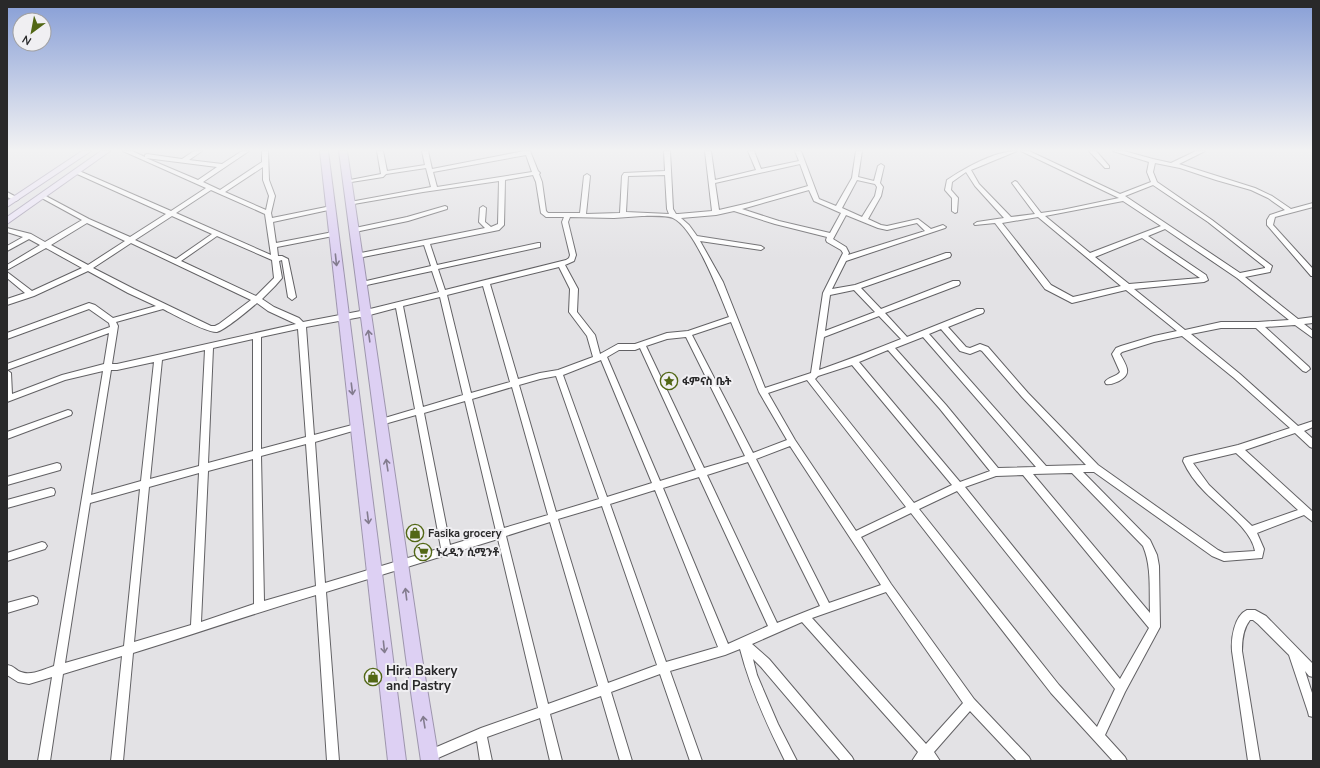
<svg xmlns="http://www.w3.org/2000/svg" width="1320" height="768" font-family="'Nunito Sans','Noto Sans Ethiopic',sans-serif">
<style>
.lines{fill:none;stroke-linecap:round;stroke-linejoin:round}
.minor-casing{stroke:#626164;stroke-width:2}
.major-casing{stroke:#9e96ad;stroke-width:2}
.highway-casing{stroke:#9e96ad;stroke-width:2}
.minor{fill:#fff;fill-rule:evenodd}
.major{fill:#ebe3f8;fill-rule:evenodd}
.highway{fill:#ddd0f3;fill-rule:evenodd}
.oneway{stroke:#837c8e}
.labels{text-anchor:middle;stroke-width:4;stroke-linejoin:round;paint-order:stroke}
.poi-label{font-size:11px;font-weight:bold;fill:#29292a;stroke:#f0eff2;text-anchor:start}
.near-poi-label{font-size:13px;font-weight:bold;fill:#29292a;stroke:#f0eff2;text-anchor:start}
</style>
<rect width="100%" height="100%" fill="#e3e2e5"/>
<g class="lines">
<defs>
<g id="minor">
<path d="M123 151H132L145 157V155L147 154 182 159 194 151H202L189 160 222 164 242 151H249L203 182 220 190 262 162V151H268L269 180 275 196 271 213 272 218 331 206 333 207V209L273 222 276 243 333 232 336 234 333 236 277 247 278 256H282L288 259 296 297 292 300 288 297 282 260 279 261 282 278 275 286 262 299 274 307 299 318 303 322 366 310 439 292 432 271 362 286 358 284 362 282 431 266 424 245 358 258 355 256 356 254 485 228 479 222 480 208 483 206 486 208 485 222 491 227 498 224 499 181 423 192 348 205V203L350 202 431 187 426 168 386 174 383 177 345 183V181L381 174 377 151H383L387 171 425 165 422 151H428L432 169 524 151H530L538 171 540 173 539 174 542 182 546 211 548 213H580L584 176 587 174 590 176 586 214 620 213 622 176 624 173 665 171 664 151H670L673 209 676 214H678L712 211 705 151H711L715 180 756 170 748 151H754L761 169 799 161 795 151H801L819 199 836 206 852 178 856 151H862L858 177 874 181 878 166 881 164 884 166 880 183 883 187 881 196 868 219 881 225 887 226 918 219 931 229 943 225 946 227 945 228 846 261 832 289 855 285 946 253H950L951 255 950 257 861 288 881 309 953 281H959L960 283 959 285 885 313 907 337 977 309H983L984 311 983 313 948 327 966 347 970 348 980 344 988 347 1028 393 1098 465 1218 550 1224 553 1255 551C1251 528 1219 507 1204 491 1195 482 1188 472 1183 461L1184 458 1187 457 1238 445 1290 428 1234 378 1182 336 1154 342 1122 352 1120 354C1126 365 1133 374 1119 381 1114 383 1111 385 1106 384L1105 382C1108 377 1116 377 1120 372L1112 354 1116 348 1121 346 1154 336 1177 331 1126 290 1072 303 1045 289 995 223 975 225 974 224 977 222 1004 218 975 186 966 172 952 182 951 190 958 198 957 212 955 213 952 211V198L945 190 947 180C965 168 995 151 1017 151L971 170 979 184 1011 217 1035 214 1012 183 1015 181 1017 182 1041 213 1062 210 1119 198 1021 151H1029L1120 194 1151 182 1147 172 1149 162 1113 151H1124L1153 159 1171 163 1196 151H1205L1179 164 1255 188 1272 196 1291 209 1313 203V207L1275 217 1273 225 1313 269V276H1311L1267 225V220L1270 215 1285 210 1268 198 1251 190 1216 180 1180 168 1155 163 1153 172 1157 182 1212 220 1272 266 1270 272 1245 277 1298 319 1313 317V323L1304 324 1313 331V338L1295 325 1265 327 1309 367 1310 369 1306 372 1303 371 1256 328H1221L1191 334 1240 374 1298 426 1313 421V427L1304 431 1313 439V448L1310 447 1295 433 1245 450 1313 512V522L1304 515 1257 533 1264 549 1262 558 1224 561 1212 556 1094 472H1083L1150 540 1157 555 1159 566 1160 627 1125 692 1105 735 1125 757 1127 761H1113L1051 693 911 513 861 537 891 584 974 699 1029 757 1031 761H1017L970 711 934 752 940 761H912L918 752 802 622 752 644 769 659 852 757 854 761H841L761 667 753 659 757 675 778 724 797 761H785C767 725 750 688 740 649L725 655 670 671 702 761H690L660 674 611 692 632 761H620L601 696 550 714 562 761H550L540 718 487 737 492 761H480L477 741 431 761 425 760 423 756 425 752 481 728 538 708 498 539 326 592 339 761H327L316 595C255 613 195 634 133 653L123 761H111L122 656 63 674 50 761H38L52 677 29 684 18 682 7 675V665C15 666 15 670 21 672 31 676 45 669 54 666L103 371 65 380 7 402V364L110 327 109 323 89 309 7 339V333L89 303 95 305 113 318 156 306 128 293 88 271 34 296 7 305V299L25 293 7 278V272L32 291 82 268 46 248 7 270V265L40 245 29 239 7 251V246L23 237 7 232V228L31 234 45 242 82 220 40 197V195L42 194 89 219 130 237 166 214 75 173V171L77 170 171 211 206 188ZM526 155 532 172 437 187 433 172ZM146 158 217 167 198 180ZM800 164 808 186 749 203 719 210 715 183ZM263 167V180L269 196 266 210 225 192ZM533 175 536 182 541 213 546 217H564L562 222 570 255 569 258 566 260 445 290 438 269 540 247V243H538L437 265 430 244 499 230 504 225 505 180ZM665 175 667 209 669 214 626 212 628 176ZM857 180 875 184 877 187 875 196 862 217 842 208ZM1153 185 1208 222 1265 267V268L1240 273 1125 196ZM211 190 265 214 271 255 176 213ZM809 190 814 201 841 213 830 233 779 221 742 209ZM1123 201 1161 226 1090 253 1045 216ZM734 211 775 224 827 237 826 240 827 242 841 250 843 253 823 293 811 373 765 388 723 282 700 241 761 250 764 248 761 246 697 236 689 225 681 218 716 215ZM846 215 878 228 887 230 917 223 925 231 848 255 849 253 846 247 833 239ZM172 216 212 234 176 259 135 240ZM642 216C649 216 666 215 673 218 695 228 720 295 729 317L688 331 667 333 635 344H618L600 354 595 335 577 312 578 289 565 265 574 261 576 255 568 222 570 217 614 218ZM1038 217 1121 286 1073 297 1051 285 1002 223ZM87 223 125 241 88 265 51 245ZM1165 229 1237 278 1289 320 1258 322H1221L1185 330 1134 289 1204 282 1208 280 1206 275 1148 236ZM217 236 272 260 274 278 256 296 181 261ZM1142 238 1200 278 1129 284 1095 257ZM131 243 251 300 219 324 215 326H211L134 289 93 268ZM559 267 570 289 569 312 587 336 593 357 558 370 540 373 518 379 490 284ZM483 286 510 382 471 393 447 295ZM854 290 875 312 825 331 830 295ZM440 297 463 395 423 407 403 306ZM257 303 268 311 296 324 117 364H112L118 326 116 322 163 309C173 314 207 333 217 332 225 330 249 310 257 303ZM396 308 415 409 378 420 377 422 378 424 381 425 416 415 441 548 325 583 315 442 356 430 359 429 360 427 359 425 356 424 314 435 306 327 366 316ZM879 316 901 339C874 350 847 360 819 370L824 337ZM731 322 759 392 787 440 753 453 692 335ZM298 329 306 437 261 449V337ZM941 329 960 351 970 354 980 350 982 351 1022 397 1086 465 1046 466 929 334ZM109 333 104 364 62 375 12 394 11 373 7 370ZM686 337 745 456 704 468 646 346 667 339ZM923 337 1036 467 998 468 946 405 895 348ZM253 339V451L208 463 213 348ZM640 348 696 470 660 481 607 357 619 350H635ZM205 350 199 466 150 479 162 360ZM888 350 940 409 990 471 960 482 859 362ZM601 360 652 483 607 497 563 375ZM154 362 141 481 91 495 111 370H117ZM852 365 952 485 914 503 815 379 818 376ZM556 376 599 499 556 512 519 385 540 379ZM807 380 906 507 856 531 795 440 768 393ZM512 387 548 515 504 528 472 399ZM465 401 496 531 450 545 424 413ZM306 444 316 586 264 601 261 456ZM790 446 881 585 829 603 756 459ZM1236 453 1298 510 1252 526 1209 485 1193 463ZM253 459 254 604 201 622 208 471ZM748 462 820 606 777 623 707 475ZM199 473 191 625 134 642 149 487ZM1072 473 1143 546C1152 567 1149 591 1150 613L1033 474ZM1023 475 1149 628 1120 679 965 487 996 476ZM699 477 768 626 728 644 663 488ZM140 489 124 646 65 663 90 503ZM655 490 718 647 666 662 610 504ZM957 491 1115 689 1097 727 1059 685 919 509ZM602 506 657 665 608 683 558 519ZM550 522 598 686 548 704 506 536ZM886 592 963 703 926 744 812 618Z"/>
<polygon points="1089,151 1096,151 1109,166 1109,168 1105,168"/>
<polygon points="7,192 18,198 19,199 16,201 7,197"/>
<polygon points="445,206 447,207 447,209 408,221 355,232 352,230 355,228 407,217"/>
<polygon points="68,410 71,411 72,413 71,415 7,439 7,432"/>
<polygon points="57,463 60,464 61,467 60,470 7,485 7,477"/>
<polygon points="51,488 54,489 55,492 54,495 7,508 7,500"/>
<polygon points="42,542 45,543 47,546 45,549 7,561 7,553"/>
<polygon points="33,596 37,598 38,601 37,604 7,613 7,603"/>
<path d="M1247 610H1255L1266 616 1313 664V677L1309 676 1305 671 1313 696V717L1309 716 1308 712 1289 655 1258 624 1253 620H1250C1243 629 1242 640 1242 651L1260 761H1248L1232 651C1231 639 1234 616 1247 610Z"/>
</g>
<g id="major">
<polygon points="82,151 91,151 7,207 7,201"/>
<polygon points="101,151 110,151 7,224 7,217"/>
</g>
<g id="highway">
<polygon points="320,151 328,151 406,761 388,761"/>
<polygon points="339,151 347,151 422,658 439,761 421,761 406,658"/>
</g>
</defs>
<use href="#minor" class="minor-casing"/>
<use href="#major" class="major-casing"/>
<use href="#highway" class="highway-casing"/>
<use href="#minor" class="minor"/>
<use href="#major" class="major"/>
<use href="#highway" class="highway"/>
</g>
<defs><path id="oneway-shaft" d="M-6 0H5M1.5-3L5.5 0L1.5 3" fill="none" stroke-width="1.6" stroke-linecap="round" stroke-linejoin="round"/></defs>
<g class="oneway">
<use href="#oneway-shaft" transform="translate(336 260) rotate(84)"/>
<use href="#oneway-shaft" transform="translate(369 336) rotate(-98)"/>
<use href="#oneway-shaft" transform="translate(352 389) rotate(83)"/>
<use href="#oneway-shaft" transform="translate(387 465) rotate(-99)"/>
<use href="#oneway-shaft" transform="translate(368 518) rotate(83)"/>
<use href="#oneway-shaft" transform="translate(406 594) rotate(-97)"/>
<use href="#oneway-shaft" transform="translate(384 647) rotate(84)"/>
<use href="#oneway-shaft" transform="translate(424 722) rotate(-99)"/>
</g>
<linearGradient id="sky" x2="0" y2="1"><stop stop-color="#879ed6"/><stop offset="0.58" stop-color="#f2f2f3"/><stop offset="1" stop-color="#f2f2f3" stop-opacity="0"/></linearGradient>
<rect width="1320" height="259" fill="url(#sky)"/>
<defs>
<symbol id="sight-ring" viewBox="-11 -11 22 22"><circle r="9.5" fill="#f0eff2" stroke="#526715" stroke-width="1.5"/><path d="M0-6L1.8-2.2L6-1.7L2.9 1.2L3.7 5.4L0 3.3L-3.7 5.4L-2.9 1.2L-6-1.7L-1.8-2.2Z" fill="#526715"/></symbol>
<symbol id="shop-ring" viewBox="-11 -11 22 22"><circle r="9.5" fill="#f0eff2" stroke="#526715" stroke-width="1.5"/><path d="M-5-2.5h2.3a2.7 3.5 0 0 1 5.4 0H5L5.5 6h-11ZM-1.5-2.5h3a1.5 2.3 0 0 0-3 0Z" fill="#526715"/></symbol>
<symbol id="supermarket-ring" viewBox="-11 -11 22 22"><circle r="9.5" fill="#f0eff2" stroke="#526715" stroke-width="1.5"/><path d="M-6-5.5h2.5l.6 2H6L4.5 2H-2.5L-4.4-4H-6ZM-1.5 3.2a1.3 1.3 0 1 0 .1 0ZM3 3.2a1.3 1.3 0 1 0 .1 0Z" fill="#526715"/></symbol>
</defs>
<g fill-rule="evenodd">
<use href="#sight-ring" x="659" y="371" width="20" height="20"/>
<use href="#shop-ring" x="405" y="523" width="20" height="20"/>
<use href="#supermarket-ring" x="413" y="542" width="20" height="20"/>
<use href="#shop-ring" x="363" y="667" width="20" height="20"/>
</g>
<g class="labels">
<g class="poi-label">
<text x="682" y="385">ፋምናስ ቤት</text>
<text x="428" y="537">Fasika grocery</text>
<text x="436" y="556">ኑረዲን ሲሚንቶ</text>
</g>
<g class="near-poi-label">
<text x="386" y="675">Hira Bakery<tspan x="386" dy="15">and Pastry</tspan></text>
</g>
</g>
<rect width="1320" height="768" fill="none" stroke="#29292a" stroke-width="16"/>
<g transform="translate(32 32) rotate(212)"><circle r="19" fill="#f0eff2" stroke="#a0a0a2"/>
<path d="M0-3L7 15L0 10L-7 15Z" fill="#526715"/>
<text y="-6" font-size="11" font-weight="bold" text-anchor="middle" fill="#29292a">N</text>
</g>
</svg>
